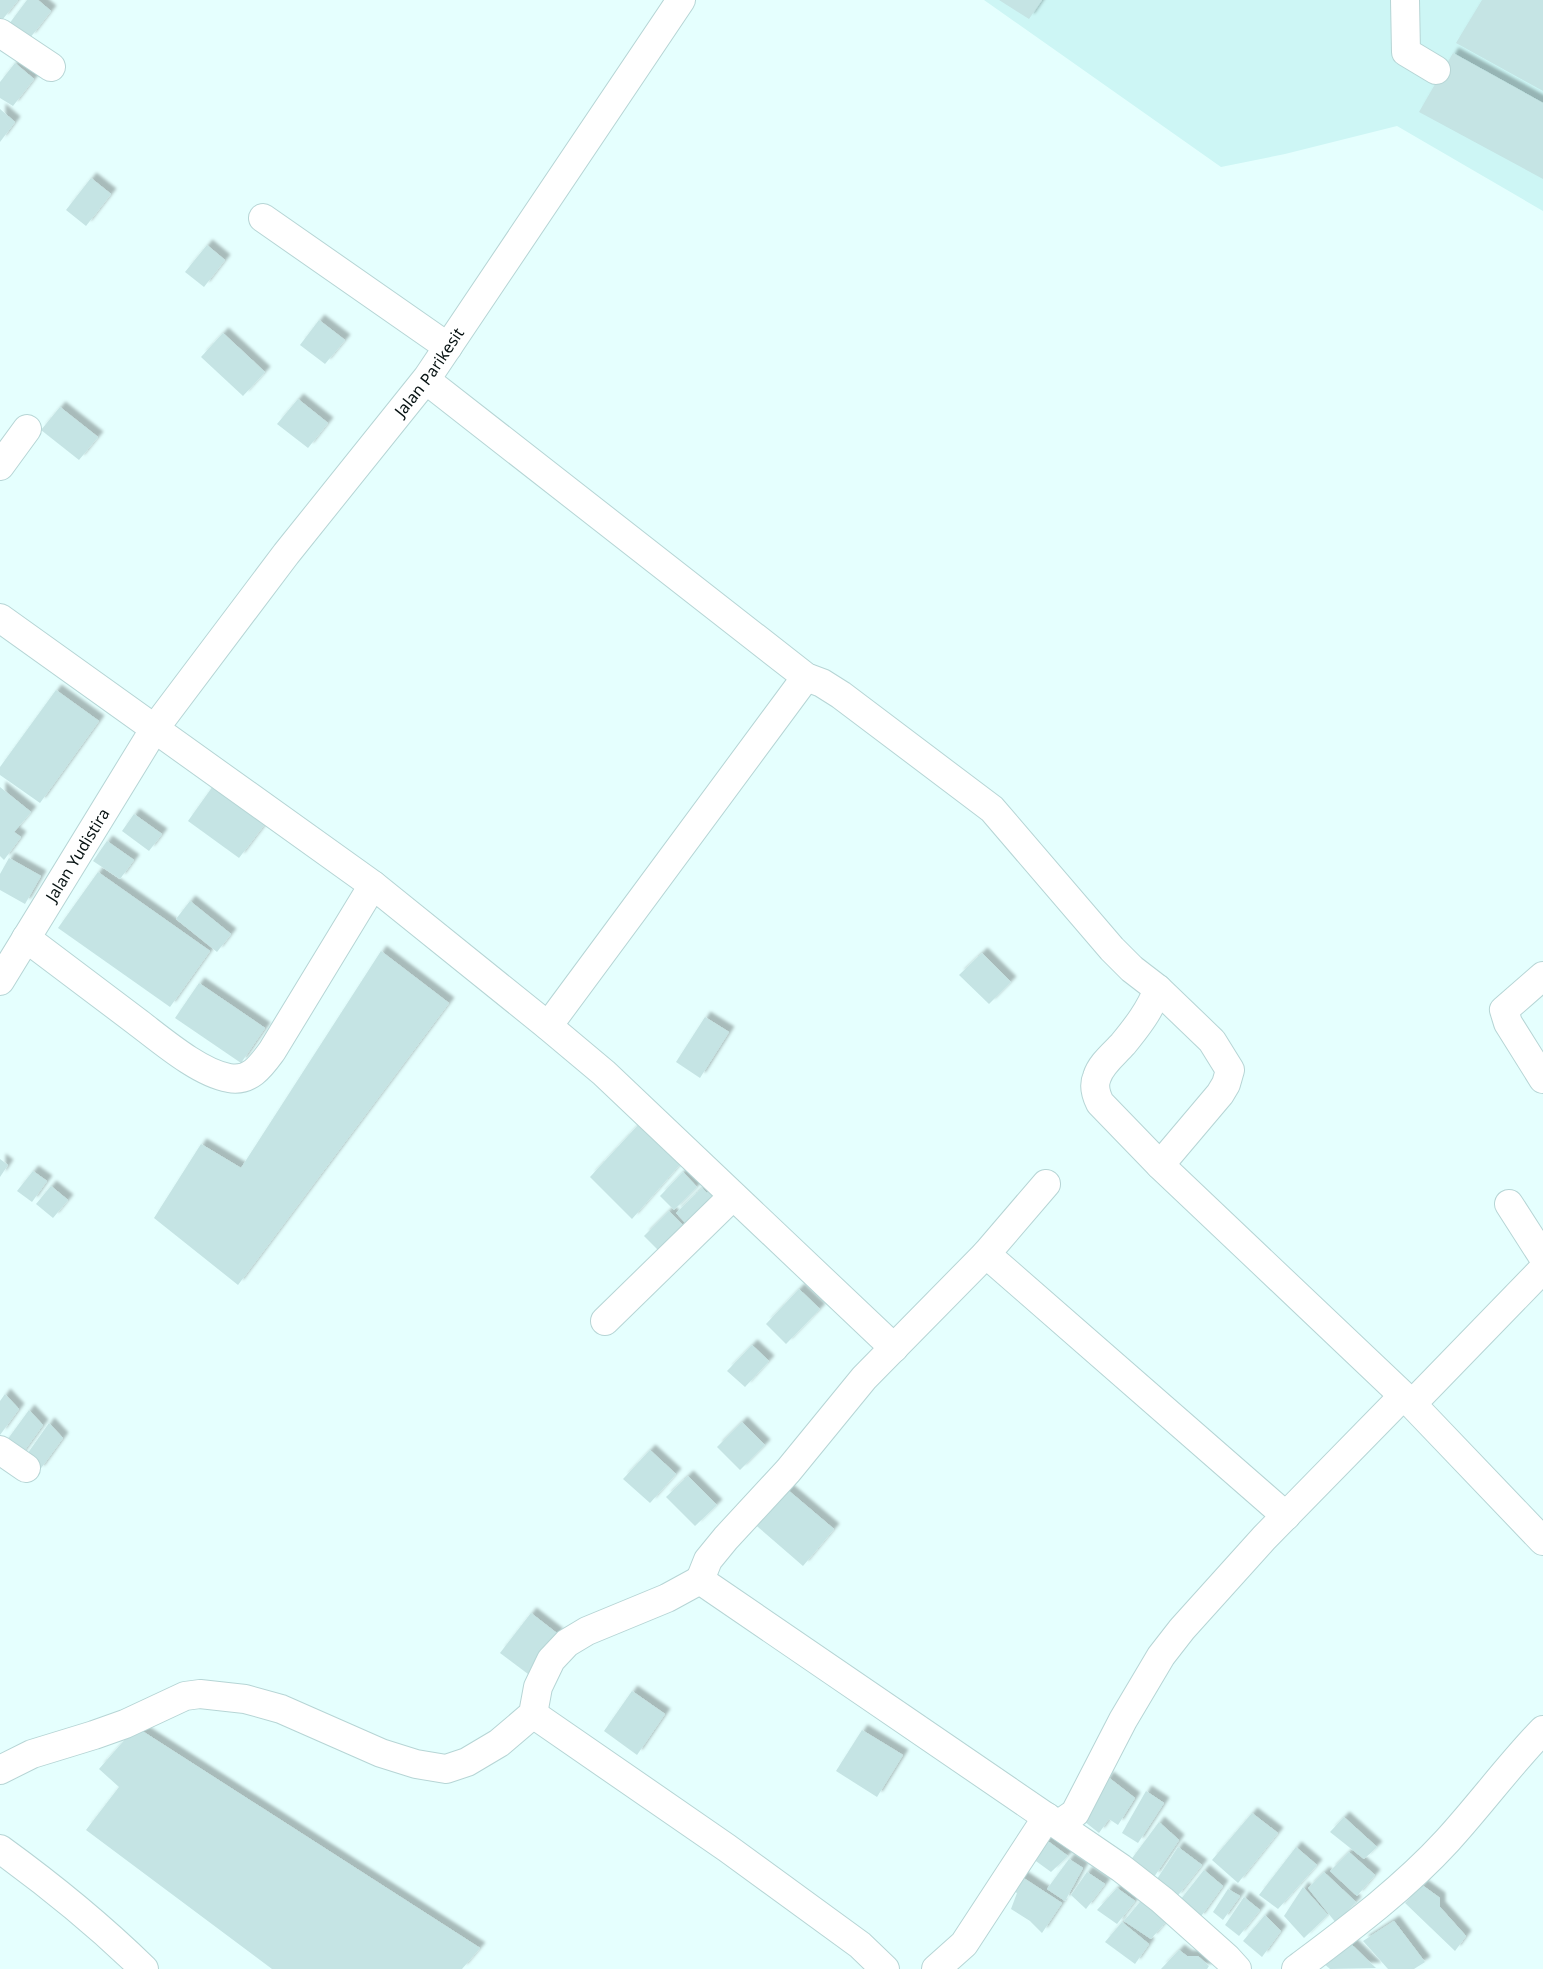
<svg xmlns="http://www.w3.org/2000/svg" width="1543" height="1969" font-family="'Noto Sans',sans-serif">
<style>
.built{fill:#cdf6f5}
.building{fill:#c5e4e4;filter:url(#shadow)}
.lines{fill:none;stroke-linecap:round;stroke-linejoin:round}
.minor-casing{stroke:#b6d5d5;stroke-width:30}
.minor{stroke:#fff;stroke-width:28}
.labels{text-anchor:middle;stroke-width:4.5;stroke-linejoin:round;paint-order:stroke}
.street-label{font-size:16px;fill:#061111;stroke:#fff}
</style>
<defs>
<filter id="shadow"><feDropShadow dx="5.5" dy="-5.5" stdDeviation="1.5" flood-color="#0004"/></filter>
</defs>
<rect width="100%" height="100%" fill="#e5fffe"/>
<polygon class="built" points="984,0 1543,0 1543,211 1397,126 1285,154 1221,167"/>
<g class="building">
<polygon points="0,0 18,0 3,19 0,18"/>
<polygon points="27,0 38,0 51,11 30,38 9,24"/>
<polygon points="999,0 1042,0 1029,19"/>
<polygon points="1482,0 1543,0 1543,91 1456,43"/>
<polygon points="1453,53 1543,103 1543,179 1419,112"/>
<polygon points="15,63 34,79 13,106 0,98 0,82"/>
<polygon points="0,109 15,122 0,142"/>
<polygon points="91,178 111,194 86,226 66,210"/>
<polygon points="207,245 225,260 204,287 185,272"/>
<polygon points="319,320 345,340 325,364 300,345"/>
<polygon points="223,333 265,372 243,396 201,357"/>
<polygon points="298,399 328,423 308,448 277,424"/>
<polygon points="60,407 98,437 79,460 41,430"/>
<polygon points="56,690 99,721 40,803 0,775 0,767"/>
<polygon points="213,786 265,824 239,858 188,821"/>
<polygon points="0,787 31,812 14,832 21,837 4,860 0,856"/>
<polygon points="134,814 162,834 149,851 122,831"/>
<polygon points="107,841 134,860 120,879 93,861"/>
<polygon points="9,858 41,876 25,904 0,890 0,874"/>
<polygon points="98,872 210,951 170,1007 58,928"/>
<polygon points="190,901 231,934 217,952 176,919"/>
<polygon points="381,951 449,1003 238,1285 154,1218 201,1144 241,1168"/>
<polygon points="982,953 1011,982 989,1004 959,975"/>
<polygon points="199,983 265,1028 241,1063 175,1018"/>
<polygon points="705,1017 729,1032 700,1078 676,1062"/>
<polygon points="641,1122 683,1161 632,1219 590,1177"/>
<polygon points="0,1159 8,1165 0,1177"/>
<polygon points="33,1171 47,1181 32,1202 17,1191"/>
<polygon points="683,1172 697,1187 674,1210 660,1196"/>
<polygon points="51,1186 68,1200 53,1218 36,1204"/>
<polygon points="715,1186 726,1198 693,1231 676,1213 702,1188 707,1193"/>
<polygon points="669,1211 691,1233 666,1258 644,1236"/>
<polygon points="799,1289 820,1309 786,1344 766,1324"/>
<polygon points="752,1345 769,1361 745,1387 727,1371"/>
<polygon points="5,1394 19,1409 0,1435 0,1401"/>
<polygon points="29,1410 43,1425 19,1458 2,1447"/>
<polygon points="742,1422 765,1445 740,1470 717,1447"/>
<polygon points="49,1423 63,1438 39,1471 23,1460"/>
<polygon points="650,1450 676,1474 650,1503 623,1479"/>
<polygon points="688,1476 717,1505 695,1526 666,1497"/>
<polygon points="782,1485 834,1529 803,1566 751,1521"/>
<polygon points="531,1613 558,1634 528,1674 500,1653"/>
<polygon points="632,1691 665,1714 637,1755 604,1731"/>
<polygon points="136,1727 480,1948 462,1969 272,1969 86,1830 119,1787 99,1769"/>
<polygon points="862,1730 903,1755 877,1797 836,1771"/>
<polygon points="1108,1777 1135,1798 1118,1825 1109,1819 1099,1833 1080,1818"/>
<polygon points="1146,1791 1164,1803 1138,1843 1122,1833"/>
<polygon points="1252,1813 1278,1833 1238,1883 1212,1860"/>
<polygon points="1344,1817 1377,1847 1364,1859 1330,1832"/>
<polygon points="1159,1822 1179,1840 1154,1877 1130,1861"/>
<polygon points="1045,1839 1068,1856 1051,1872 1029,1856"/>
<polygon points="1178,1847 1202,1865 1176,1898 1155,1882"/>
<polygon points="1296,1847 1317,1865 1278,1909 1259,1895"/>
<polygon points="1349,1852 1375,1875 1357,1896 1330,1871"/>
<polygon points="1069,1859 1083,1868 1065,1901 1047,1889"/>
<polygon points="1204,1870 1223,1886 1199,1919 1177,1904"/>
<polygon points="1087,1872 1105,1884 1086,1909 1071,1895"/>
<polygon points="1324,1872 1356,1902 1336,1923 1308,1888"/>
<polygon points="1019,1875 1062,1903 1042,1933 1030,1921 1011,1909 1017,1893 1010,1889"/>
<polygon points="1422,1885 1440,1898 1440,1907 1466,1936 1455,1951 1405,1903"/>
<polygon points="1303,1887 1328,1915 1304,1938 1284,1916"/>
<polygon points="1117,1888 1135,1901 1117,1924 1097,1910"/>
<polygon points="1228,1889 1240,1896 1223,1920 1213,1912"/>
<polygon points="1145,1896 1170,1917 1151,1939 1124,1921"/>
<polygon points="1244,1897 1260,1910 1239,1936 1225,1925"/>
<polygon points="1265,1915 1281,1931 1262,1957 1243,1941"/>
<polygon points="1394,1921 1425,1962 1414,1969 1388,1969 1363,1941"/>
<polygon points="1122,1922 1149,1944 1135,1964 1105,1942"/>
<polygon points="1349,1942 1376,1968 1330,1969 1322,1962"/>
<polygon points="1179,1950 1187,1956 1198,1956 1209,1966 1207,1969 1161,1969"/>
</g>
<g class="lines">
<defs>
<g id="minor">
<polyline points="1405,0 1406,52 1436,70"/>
<polyline points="0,33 51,67"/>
<polyline points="263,218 448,347"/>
<path d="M426 380 806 677 822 683 841 695 992 809 1112 949 1132 969 1158 989C1150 1010 1137 1027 1123 1044 1114 1054 1101 1064 1097 1077 1093 1086 1096 1095 1100 1103L1160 1165 1412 1404 1543 1541"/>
<polyline points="0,466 27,429"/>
<polyline points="0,618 373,885 548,1026 604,1073 894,1348"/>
<path d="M26 938C63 966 99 993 136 1021 160 1039 199 1073 229 1078 250 1082 261 1066 272 1051L373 885"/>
<polyline points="1543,976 1504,1010 1508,1023 1543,1079"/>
<path id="s1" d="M0 981 155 728 286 554 427 378 681 0"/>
<polyline points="1158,989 1212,1041 1230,1070 1226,1084 1220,1094 1160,1165"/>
<polyline points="548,1026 806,677"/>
<polyline points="1046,1184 986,1254 864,1378 788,1471 726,1538 708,1560 700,1580 1121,1868 1162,1900 1227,1958 1237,1969"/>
<polyline points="1509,1204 1543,1257"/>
<polyline points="986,1254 1286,1516"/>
<polyline points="605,1321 733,1196"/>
<polyline points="1412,1404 1543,1269"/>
<polyline points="0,1450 26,1468"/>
<polyline points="533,1714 727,1848 860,1945 885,1969"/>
<polyline points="0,1770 32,1754 94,1735 125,1724 185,1696 200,1694 245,1699 281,1709 381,1753 416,1764 446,1769 467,1762 499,1743 533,1714 538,1687 551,1660 567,1643 587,1631 667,1598 700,1580"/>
<polyline points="1059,1824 1075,1813 1123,1720 1161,1656 1182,1629 1264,1538 1403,1396"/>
<path d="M0 1849C51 1886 99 1925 144 1969"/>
<polyline points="936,1969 964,1944 1047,1817"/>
<path d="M1296 1969C1349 1929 1402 1890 1447 1841 1480 1805 1509 1765 1543 1730"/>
</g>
</defs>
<use href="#minor" class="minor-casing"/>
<use href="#minor" class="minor"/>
</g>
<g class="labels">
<g class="street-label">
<text dy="6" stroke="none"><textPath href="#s1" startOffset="746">Jalan Parikesit</textPath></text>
<text dy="6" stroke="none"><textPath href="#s1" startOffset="148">Jalan Yudistira</textPath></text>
</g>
</g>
</svg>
